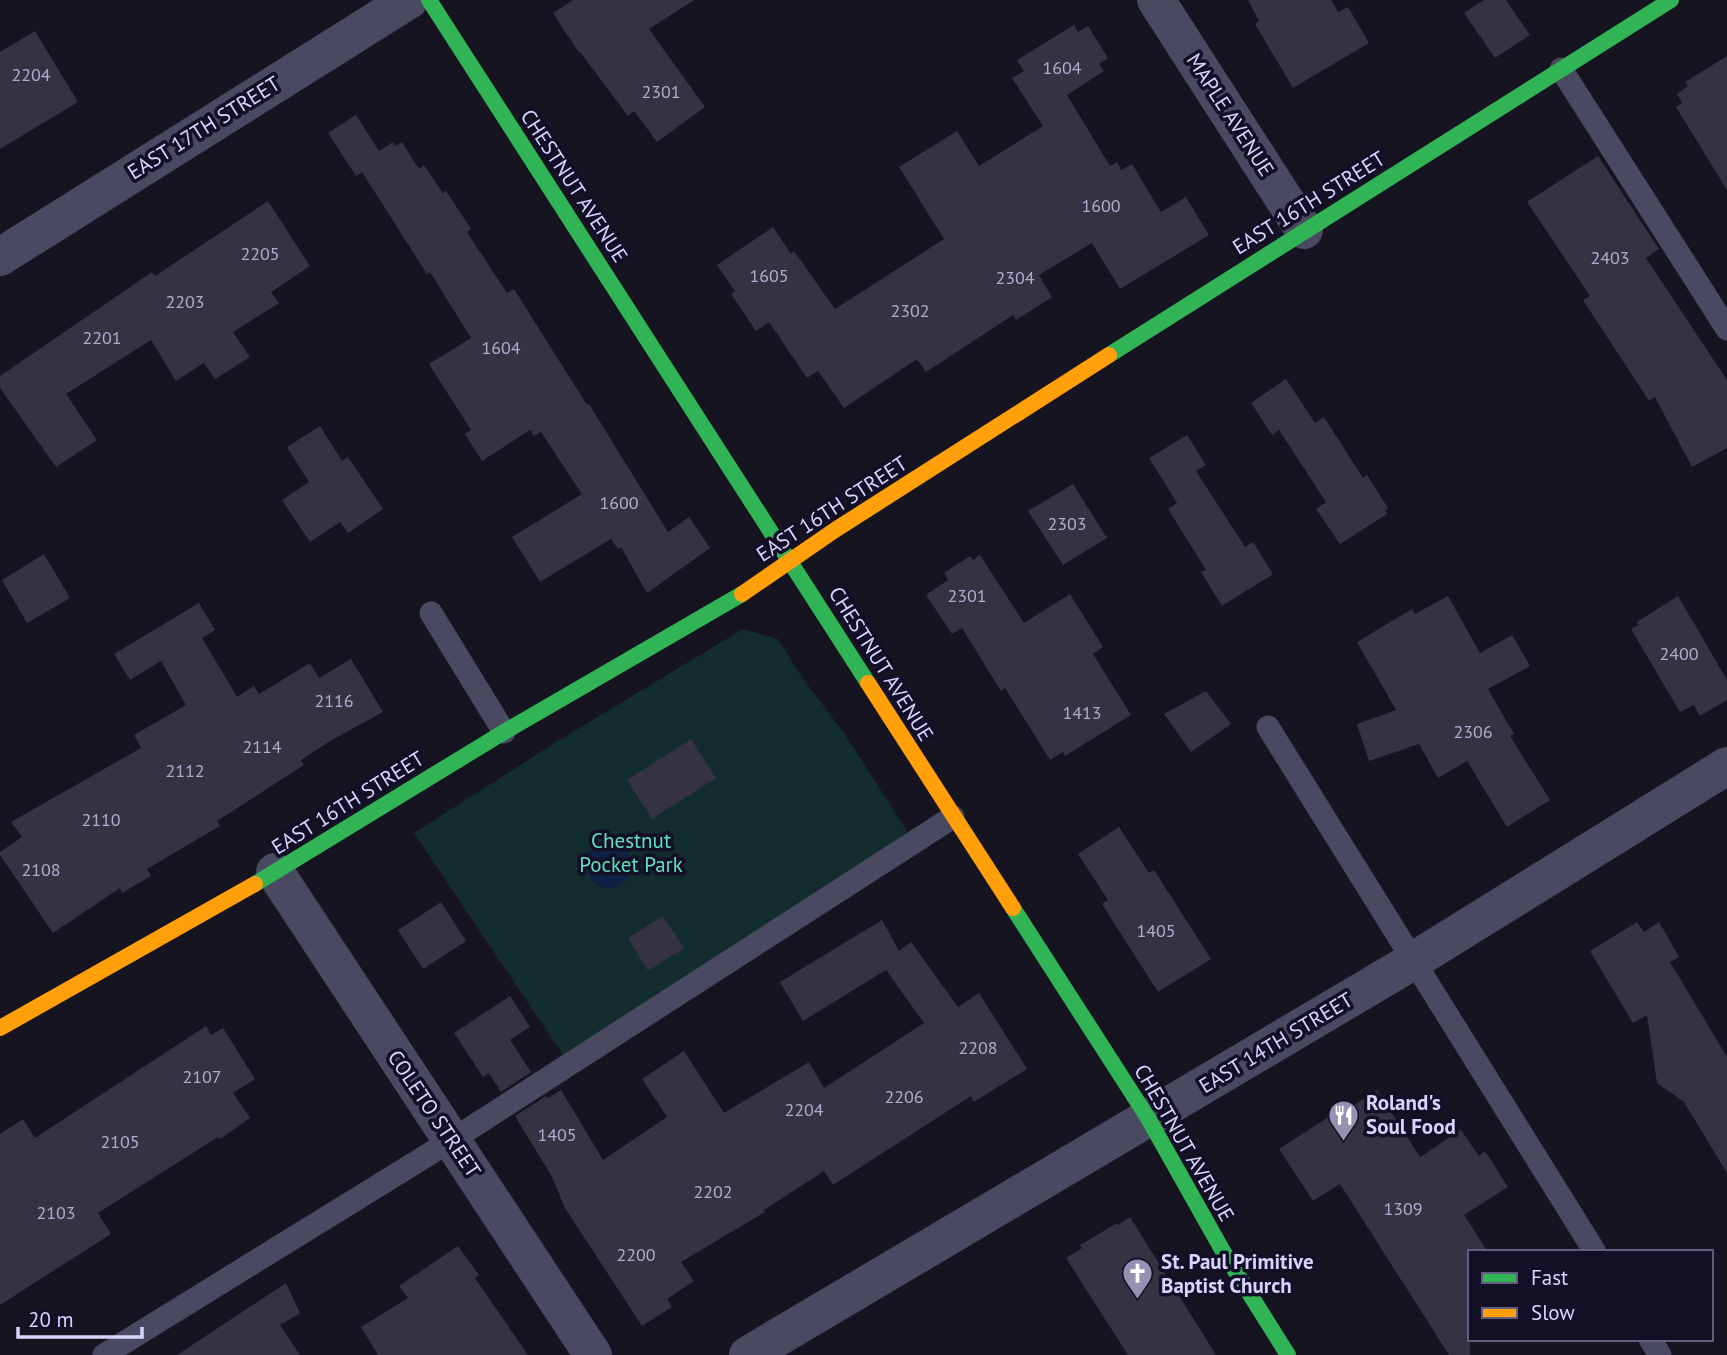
<svg xmlns="http://www.w3.org/2000/svg" width="1727" height="1355" font-family="'PT Sans',sans-serif">
<style>
.green{fill:#132c2d}
.water{fill:#0d2144}
.building{fill:#343243}
.lines{fill:none;stroke-linecap:round;stroke-linejoin:round}
.lane{stroke:#4a4962;stroke-width:23}
.street{stroke:#4a4962;stroke-width:38}
.fast{stroke:#30b455;stroke-width:16}
.slow{stroke:#ff9f0a;stroke-width:16}
.labels{text-anchor:middle;stroke-width:7;stroke-linejoin:round;paint-order:stroke}
.number-label{font-size:18px;fill:#b0acd0}
.street-label{font-size:21px;fill:#d9d4ff;stroke:#130f26}
.park-label{font-size:21px;fill:#5fe0c0;stroke:#130f26}
.poi-label{font-size:21px;font-weight:bold;fill:#d9d4ff;stroke:#130f26;text-anchor:start}
</style>
<rect width="100%" height="100%" fill="#161421"/>
<polygon class="green" points="743,629 778,639 801,676 844,733 909,834 563,1055 414,833 561,739"/>
<circle class="water" cx="609" cy="865" r="23"/>
<g class="building">
<polygon points="573,0 694,0 649,29 705,107 657,142 634,111 628,116 580,52 579,53 553,13"/>
<polygon points="1248,0 1331,0 1338,12 1348,7 1369,43 1293,88 1255,24 1259,21"/>
<polygon points="1484,0 1506,0 1530,35 1495,58 1464,13"/>
<polygon points="1074,25 1078,32 1088,26 1108,58 1099,64 1104,71 1067,95 1110,166 1117,162 1121,170 1132,164 1161,212 1186,197 1209,235 1120,289 1092,243 1039,275 1052,297 1016,320 1013,315 926,372 917,359 844,408 818,371 807,378 769,322 756,331 731,294 735,291 717,265 773,227 791,254 794,251 835,309 944,239 899,167 957,131 979,166 1043,126 1012,78 1024,71 1017,60"/>
<polygon points="35,31 78,102 0,149 0,52"/>
<polygon points="1727,56 1727,190 1676,107 1682,103 1677,94 1688,86 1685,82"/>
<polygon points="356,115 379,151 393,142 396,146 402,142 419,169 424,165 443,193 446,191 471,229 467,232 507,293 514,289 587,405 589,404 668,532 689,517 710,548 647,593 621,547 618,549 611,539 540,582 512,537 582,494 541,432 534,436 530,430 482,461 465,434 471,430 429,364 471,338 430,272 427,274 362,172 356,176 328,133"/>
<polygon points="1598,156 1659,249 1646,258 1727,380 1727,448 1692,467 1655,397 1649,401 1583,300 1590,296 1527,202"/>
<polygon points="268,201 310,266 271,292 279,303 233,332 250,357 215,379 204,363 176,381 151,340 66,394 97,440 56,467 0,388 0,376 152,272 155,276"/>
<polygon points="1286,379 1315,423 1324,417 1363,478 1367,475 1388,508 1385,511 1387,514 1340,544 1316,509 1326,502 1279,430 1272,435 1251,403"/>
<polygon points="320,426 342,461 348,457 383,509 348,533 340,522 310,542 282,500 309,482 287,447"/>
<polygon points="1187,435 1206,465 1196,471 1245,547 1253,542 1273,574 1222,606 1201,572 1206,570 1168,509 1177,503 1149,458"/>
<polygon points="1073,484 1107,538 1063,565 1028,511"/>
<polygon points="44,554 70,598 27,623 2,580"/>
<polygon points="980,555 1024,623 1070,594 1103,647 1093,654 1131,715 1065,756 1063,752 1050,760 1005,688 1001,691 962,628 952,634 926,595 948,580 944,573 970,556 973,560"/>
<polygon points="1448,596 1480,653 1512,635 1530,666 1488,689 1514,734 1510,736 1550,800 1507,827 1467,761 1438,778 1419,744 1369,761 1357,724 1396,710 1357,642 1412,609 1415,614"/>
<polygon points="1678,596 1727,680 1727,700 1700,716 1694,705 1680,712 1631,629 1639,625 1637,622"/>
<polygon points="199,603 215,630 202,638 237,697 254,686 259,694 310,663 319,678 351,659 383,712 330,741 301,760 304,765 217,821 220,826 147,869 151,876 122,893 120,888 53,933 0,855 0,852 22,837 11,822 141,748 134,735 186,705 161,661 130,680 114,654"/>
<polygon points="1206,691 1231,724 1191,752 1164,714"/>
<polygon points="691,739 716,778 652,819 627,780"/>
<polygon points="1119,827 1149,873 1154,870 1211,959 1158,992 1102,904 1108,900 1078,854"/>
<polygon points="441,902 466,941 423,969 398,930"/>
<polygon points="663,916 684,948 648,971 628,938"/>
<polygon points="882,920 899,951 911,942 958,1007 979,993 1027,1069 974,1102 971,1096 833,1185 824,1171 764,1210 765,1212 681,1262 694,1281 667,1299 672,1307 642,1326 565,1208 552,1177 515,1116 546,1096 548,1098 561,1090 603,1160 667,1117 642,1079 684,1051 724,1113 809,1062 824,1088 924,1023 886,970 803,1021 780,982"/>
<polygon points="1637,922 1644,932 1659,922 1679,957 1670,962 1727,1057 1727,1173 1684,1102 1657,1083 1647,1015 1633,1023 1590,951"/>
<polygon points="510,996 530,1027 510,1040 531,1072 501,1092 489,1073 483,1077 454,1033"/>
<polygon points="206,1026 211,1035 223,1028 255,1079 233,1093 250,1118 220,1139 218,1137 98,1213 111,1234 0,1305 0,1134 23,1119 35,1138"/>
<polygon points="1377,1090 1420,1157 1461,1130 1479,1156 1485,1151 1508,1187 1464,1215 1488,1252 1470,1252 1470,1355 1449,1355 1340,1184 1313,1201 1279,1149 1338,1111 1341,1114"/>
<polygon points="1130,1217 1216,1355 1128,1355 1066,1258 1082,1248 1080,1245 1117,1223 1118,1225"/>
<polygon points="458,1246 479,1275 475,1278 528,1355 378,1355 361,1327 408,1298 399,1286"/>
<polygon points="286,1283 300,1313 280,1325 300,1355 177,1355"/>
</g>
<g class="lines">
<g class="lane">
<polyline points="1561,69 1727,329"/>
<polyline points="431,613 504,732"/>
<polyline points="1268,727 1595,1252"/>
<polyline points="1650,1339 1660,1355"/>
<polyline points="104,1355 452,1140 953,817"/>
</g>
<g class="street">
<polyline points="1156,0 1304,230"/>
<polyline points="0,257 409,0"/>
<polyline points="275,872 593,1355"/>
<polyline points="748,1355 1413,961 1727,766"/>
</g>
<g class="fast">
<polyline points="429,0 868,683"/>
<polyline points="1109,355 1671,0"/>
<polyline points="255,884 504,732 742,594"/>
<polyline points="1013,908 1148,1118 1224,1253 1288,1355"/>
</g>
<g class="slow">
<polyline points="742,594 835,530 1109,355"/>
<polyline points="868,683 1013,908"/>
<polyline points="0,1028 255,884"/>
</g>
</g>
<defs>
<symbol id="restaurant-pin" viewBox="-11 -11 22 30"><path d="M0 17L-7.5 6A9.5 9.5 0 1 1 7.5 6Z" fill="#9591b1" stroke="#130f26"/><path d="M-5-6h1v4h1v-4h1v4h1v-4h1v5L-1.5 .5V6h-2V.5L-5-1ZM5-6V6H3V1.5H1.5Q1.5-4 5-6Z" fill="#fff"/></symbol>
<symbol id="church-pin" viewBox="-11 -11 22 30"><path d="M0 17L-7.5 6A9.5 9.5 0 1 1 7.5 6Z" fill="#9591b1" stroke="#130f26"/><path d="M-1.2-6h2.4v3.5h3.3v2.4h-3.3V6h-2.4V-.1h-3.3v-2.4h3.3Z" fill="#fff"/></symbol>
</defs>
<g fill-rule="evenodd">
<use href="#restaurant-pin" x="1326" y="1098" width="35" height="47"/>
<use href="#church-pin" x="1120" y="1256" width="35" height="47"/>
</g>
<g class="labels">
<g class="number-label">
<text x="1062" y="74">1604</text>
<text x="31" y="81">2204</text>
<text x="661" y="98">2301</text>
<text x="1101" y="212">1600</text>
<text x="260" y="260">2205</text>
<text x="1610" y="264">2403</text>
<text x="769" y="282">1605</text>
<text x="1015" y="284">2304</text>
<text x="185" y="308">2203</text>
<text x="910" y="317">2302</text>
<text x="102" y="344">2201</text>
<text x="501" y="354">1604</text>
<text x="619" y="509">1600</text>
<text x="1067" y="530">2303</text>
<text x="967" y="602">2301</text>
<text x="1679" y="660">2400</text>
<text x="334" y="707">2116</text>
<text x="1082" y="719">1413</text>
<text x="1473" y="738">2306</text>
<text x="262" y="753">2114</text>
<text x="185" y="777">2112</text>
<text x="101" y="826">2110</text>
<text x="41" y="876">2108</text>
<text x="1156" y="937">1405</text>
<text x="978" y="1054">2208</text>
<text x="202" y="1083">2107</text>
<text x="904" y="1103">2206</text>
<text x="804" y="1116">2204</text>
<text x="557" y="1141">1405</text>
<text x="120" y="1148">2105</text>
<text x="713" y="1198">2202</text>
<text x="1403" y="1215">1309</text>
<text x="56" y="1219">2103</text>
<text x="636" y="1261">2200</text>
</g>
<g class="street-label">
<text transform="translate(1230 115) rotate(57)" y="7">MAPLE AVENUE</text>
<text transform="translate(204 128) rotate(-32)" y="7">EAST 17TH STREET</text>
<text transform="translate(574 186) rotate(57)" y="7">CHESTNUT AVENUE</text>
<text transform="translate(1309 203) rotate(-32)" y="7">EAST 16TH STREET</text>
<text transform="translate(832 509) rotate(-33)" y="7">EAST 16TH STREET</text>
<text transform="translate(881 664) rotate(58)" y="7">CHESTNUT AVENUE</text>
<text transform="translate(348 803) rotate(-32)" y="7">EAST 16TH STREET</text>
<text transform="translate(1276 1043) rotate(-31)" y="7">EAST 14TH STREET</text>
<text transform="translate(434 1114) rotate(56)" y="7">COLETO STREET</text>
<text transform="translate(1184 1143) rotate(60)" y="7">CHESTNUT AVENUE</text>
</g>
<g class="park-label">
<text x="631" y="848">Chestnut<tspan x="631" dy="24">Pocket Park</tspan></text>
</g>
<g class="poi-label">
<text x="1366" y="1110">Roland's<tspan x="1366" dy="24">Soul Food</tspan></text>
<text x="1161" y="1269">St. Paul Primitive<tspan x="1161" dy="24">Baptist Church</tspan></text>
</g>
</g>
<rect x="1468" y="1250" width="245" height="91" fill="#130f26" stroke="#625e7d" stroke-width="2"/>
<rect x="1482" y="1273" width="35" height="10" fill="#30b455" stroke="#625e7d" stroke-width="2"/>
<text x="1531" y="1285" font-size="21" fill="#d9d4ff">Fast</text>
<rect x="1482" y="1308" width="35" height="10" fill="#ff9f0a" stroke="#625e7d" stroke-width="2"/>
<text x="1531" y="1320" font-size="21" fill="#d9d4ff">Slow</text>
<path d="M18 1327v10h124v-10" fill="none" stroke="#d9d4ff" stroke-width="3.5"/>
<text x="28" y="1327" font-size="21" fill="#d9d4ff" stroke="#130f26" stroke-width="5" paint-order="stroke">20 m</text>
</svg>
